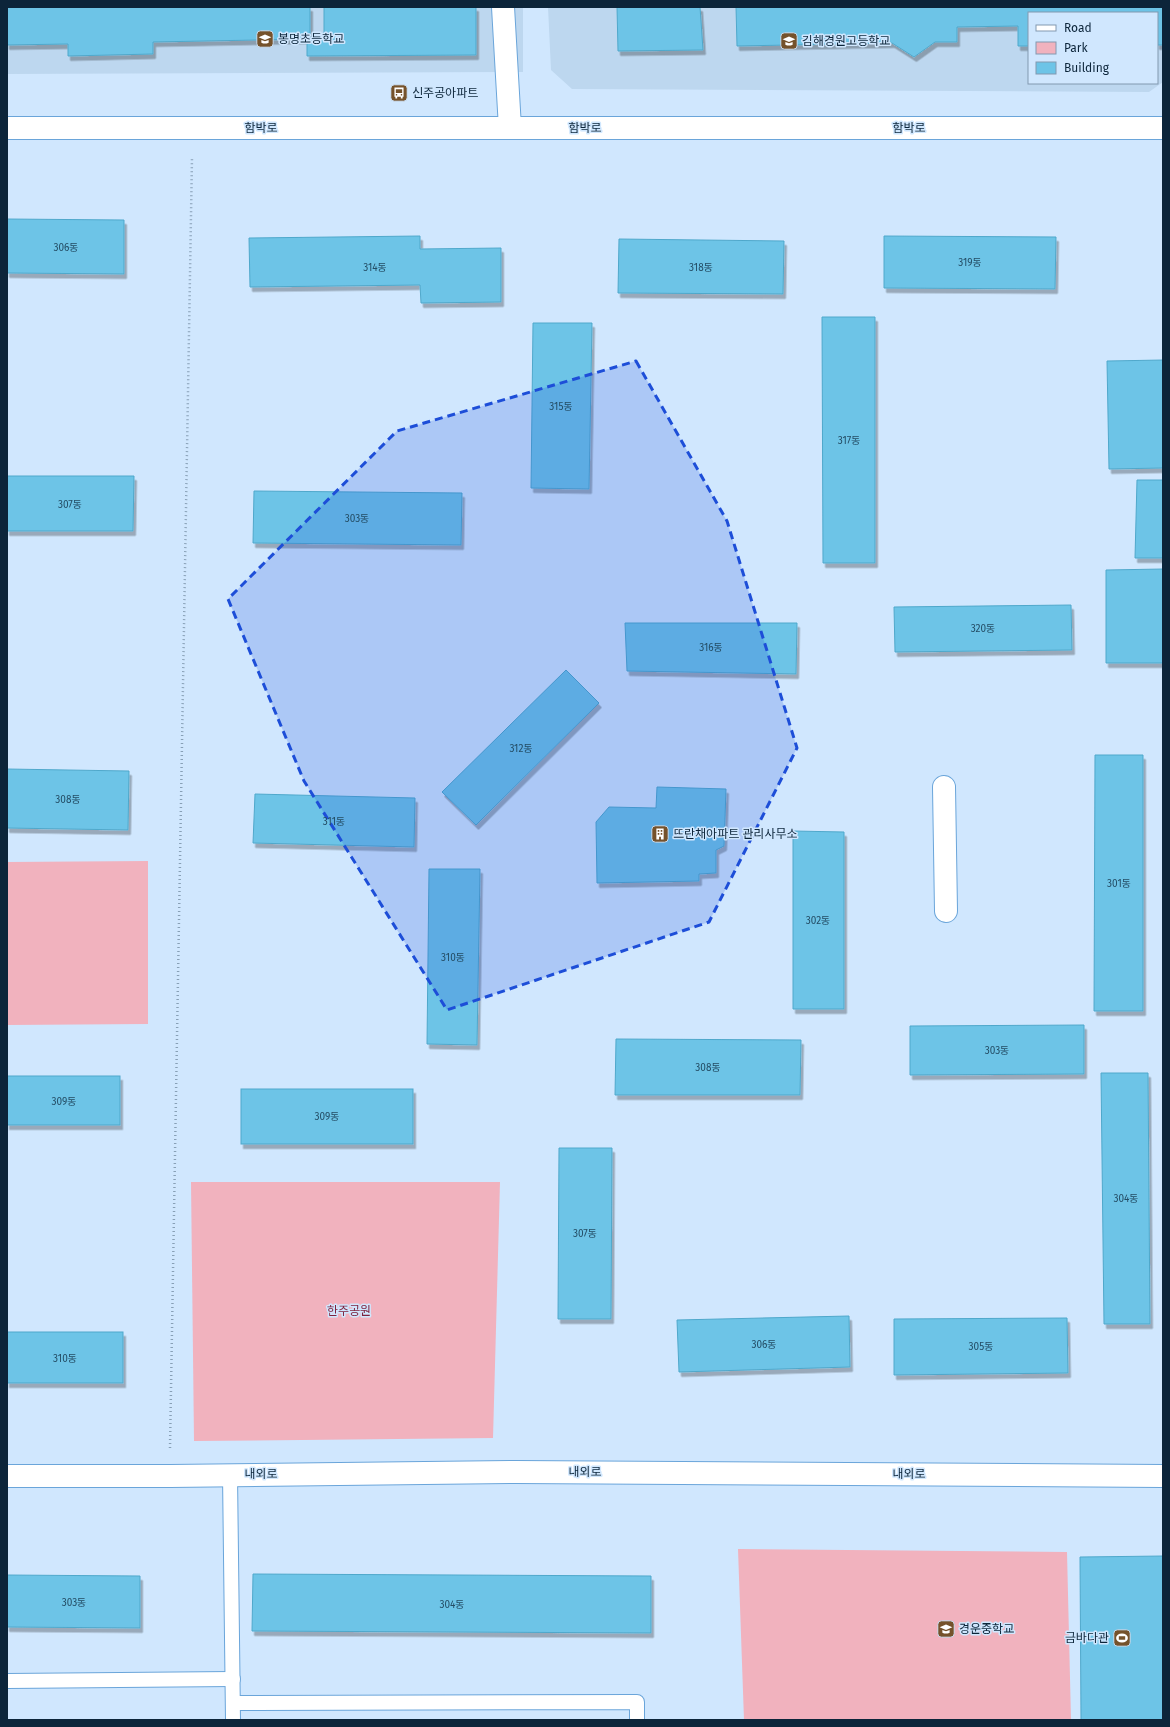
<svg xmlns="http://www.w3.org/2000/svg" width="1170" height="1727" font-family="'Fira Sans','Noto Sans KR',sans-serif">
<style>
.built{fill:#bdd7ef;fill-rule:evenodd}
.green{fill:#f1b2be}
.building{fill:#6dc4e7;stroke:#4fa8cb;filter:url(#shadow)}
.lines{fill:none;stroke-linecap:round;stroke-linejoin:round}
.service-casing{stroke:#6aa5da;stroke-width:16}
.minor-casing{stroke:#6aa5da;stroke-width:24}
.tertiary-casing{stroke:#6aa5da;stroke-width:24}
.path{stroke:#88a0b6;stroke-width:2.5;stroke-dasharray:1 3;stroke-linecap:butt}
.service{stroke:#fff;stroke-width:14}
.minor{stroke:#fff;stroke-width:22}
.tertiary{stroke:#fff;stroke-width:22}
.marked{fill:#1d4ed8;fill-opacity:0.2;stroke:#1d4ed8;stroke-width:3;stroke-dasharray:8 5;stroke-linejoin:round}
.labels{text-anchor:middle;stroke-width:3;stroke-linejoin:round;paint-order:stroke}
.number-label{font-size:10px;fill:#244d65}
.poi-label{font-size:12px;fill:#0c253a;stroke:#d0e7fe;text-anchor:start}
.street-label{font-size:12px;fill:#0c253a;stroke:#d0e7fe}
.park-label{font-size:12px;fill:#7e223e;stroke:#d0e7fe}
</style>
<defs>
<filter id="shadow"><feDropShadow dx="2.5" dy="4.5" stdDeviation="0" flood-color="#0004"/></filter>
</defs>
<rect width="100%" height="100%" fill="#d0e7fe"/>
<g class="built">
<polygon points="7,7 523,7 523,72 7,74"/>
<path d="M548 7H1163V82L1149 92 572 89 551 70ZM1029 13H1157V83H1029Z"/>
</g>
<g class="green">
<polygon points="148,861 148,1024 7,1025 7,862"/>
<polygon points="191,1182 500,1182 493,1438 194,1441"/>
<polygon points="738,1549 1067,1552 1071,1720 744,1720"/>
</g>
<g class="building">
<polygon points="7,7 310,7 310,39 153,42 153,54 68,56 68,44 7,45"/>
<polygon points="324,7 476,7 476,55 307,56 307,40 324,40"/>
<polygon points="617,7 700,7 703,50 618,51"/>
<polygon points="736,7 1163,7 1163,45 1157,45 1157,13 1029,13 1029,46 1018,46 1018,26 957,27 957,42 935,42 914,57 892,43 737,46"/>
<polygon points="7,219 124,220 124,274 7,273"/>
<polygon points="420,236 420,249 501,248 501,302 421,303 420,285 250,287 249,238"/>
<polygon points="884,236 1056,237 1055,289 884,288"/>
<polygon points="619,239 784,241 783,294 618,293"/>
<polygon points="822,317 875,317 875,563 823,563"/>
<polygon points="533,323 592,323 589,489 531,488"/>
<polygon points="1163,360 1163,468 1109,469 1107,361"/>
<polygon points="7,476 134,476 133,531 7,531"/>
<polygon points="1137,480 1163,480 1163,558 1135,558"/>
<polygon points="254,491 462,493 461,545 253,543"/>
<polygon points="1163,569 1163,663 1106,663 1106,570"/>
<polygon points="1071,605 1072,650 895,652 894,607"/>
<polygon points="625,623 797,623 796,674 627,671"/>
<polygon points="566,670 599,703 476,825 442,792"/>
<polygon points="1095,755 1143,755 1143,1011 1094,1011"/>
<polygon points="7,769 129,771 128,830 7,828"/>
<polygon points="657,787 726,789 724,846 716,850 716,873 699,874 699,881 597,883 596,822 609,807 656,808"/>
<polygon points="255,794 415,798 414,847 253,843"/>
<polygon points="793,831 844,832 844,1009 793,1009"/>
<polygon points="429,869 480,869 477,1045 427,1044"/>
<polygon points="1084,1025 1084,1074 910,1075 910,1026"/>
<polygon points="616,1039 801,1040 800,1095 615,1095"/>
<polygon points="1101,1073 1148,1073 1150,1324 1104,1324"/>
<rect x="7" y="1076" width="113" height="49"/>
<rect x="241" y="1089" width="172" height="55"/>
<polygon points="559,1148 612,1148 611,1319 558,1319"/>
<polygon points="849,1316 850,1367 679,1372 677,1320"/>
<polygon points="1067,1318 1068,1373 894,1375 894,1319"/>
<rect x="7" y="1332" width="116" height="51"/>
<polygon points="1163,1556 1163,1720 1081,1720 1080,1557"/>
<polygon points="253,1574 651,1576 651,1633 252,1631"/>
<polygon points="7,1575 140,1576 140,1628 7,1627"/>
</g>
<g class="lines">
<defs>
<g id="service">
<polyline points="230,1474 233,1720"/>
<polyline points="7,1681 233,1679"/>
<polyline points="233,1703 637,1702 637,1720"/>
</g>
<g id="minor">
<polyline points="503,7 510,128"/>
<polyline points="944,787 946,911"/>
</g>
<g id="tertiary">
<polyline points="7,128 1163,128"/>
<polyline points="7,1476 170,1476 516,1472 1163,1476"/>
</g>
</defs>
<use href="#service" class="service-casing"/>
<use href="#minor" class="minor-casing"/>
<use href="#tertiary" class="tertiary-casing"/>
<polyline class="path" points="170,1448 192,157"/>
<use href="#service" class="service"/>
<use href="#minor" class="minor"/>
<use href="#tertiary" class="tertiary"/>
</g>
<path class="marked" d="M636 361 727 521 797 748 709 922 447 1010 304 781 228 599 397 431Z"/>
<defs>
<symbol id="school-square" viewBox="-11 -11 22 22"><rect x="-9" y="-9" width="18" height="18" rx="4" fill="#75522b" stroke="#d0e7fe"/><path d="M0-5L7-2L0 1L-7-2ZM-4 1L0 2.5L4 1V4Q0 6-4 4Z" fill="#fff"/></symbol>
<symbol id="bus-square" viewBox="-11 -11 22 22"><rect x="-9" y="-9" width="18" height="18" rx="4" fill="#75522b" stroke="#d0e7fe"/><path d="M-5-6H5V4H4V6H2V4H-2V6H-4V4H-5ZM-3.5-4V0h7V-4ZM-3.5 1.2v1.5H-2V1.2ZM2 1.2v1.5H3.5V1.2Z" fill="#fff"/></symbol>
<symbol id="building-square" viewBox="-11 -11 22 22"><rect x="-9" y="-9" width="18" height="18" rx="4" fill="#75522b" stroke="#d0e7fe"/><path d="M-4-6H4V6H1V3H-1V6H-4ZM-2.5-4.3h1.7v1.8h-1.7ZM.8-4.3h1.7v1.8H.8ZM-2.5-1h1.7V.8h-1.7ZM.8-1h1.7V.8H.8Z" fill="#fff"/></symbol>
<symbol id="stadium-square" viewBox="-11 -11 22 22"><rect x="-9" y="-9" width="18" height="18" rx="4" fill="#75522b" stroke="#d0e7fe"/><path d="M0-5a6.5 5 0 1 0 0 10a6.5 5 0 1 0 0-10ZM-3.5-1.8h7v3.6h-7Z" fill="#fff"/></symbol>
</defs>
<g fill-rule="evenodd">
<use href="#school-square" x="255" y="29" width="20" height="20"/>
<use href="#school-square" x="779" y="31" width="20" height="20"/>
<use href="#bus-square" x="389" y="83" width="20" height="20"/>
<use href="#building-square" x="650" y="824" width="20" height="20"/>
<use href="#school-square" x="936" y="1619" width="20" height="20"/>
<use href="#stadium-square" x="1112" y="1628" width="20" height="20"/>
</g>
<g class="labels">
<g class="number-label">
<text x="66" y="251">306동</text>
<text x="970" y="266">319동</text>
<text x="375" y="271">314동</text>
<text x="701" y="271">318동</text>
<text x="561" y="410">315동</text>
<text x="849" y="444">317동</text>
<text x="70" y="508">307동</text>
<text x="357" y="522">303동</text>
<text x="983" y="632">320동</text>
<text x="711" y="651">316동</text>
<text x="521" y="752">312동</text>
<text x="68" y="803">308동</text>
<text x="334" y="825">311동</text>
<text x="1119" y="887">301동</text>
<text x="818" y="924">302동</text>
<text x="453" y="961">310동</text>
<text x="997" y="1054">303동</text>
<text x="708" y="1071">308동</text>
<text x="64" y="1105">309동</text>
<text x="327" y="1120">309동</text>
<text x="1126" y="1202">304동</text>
<text x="585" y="1237">307동</text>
<text x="764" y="1348">306동</text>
<text x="981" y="1350">305동</text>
<text x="65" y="1362">310동</text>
<text x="74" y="1606">303동</text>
<text x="452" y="1608">304동</text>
</g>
<g class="poi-label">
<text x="278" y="43">봉명초등학교</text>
<text x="802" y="45">김해경원고등학교</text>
<text x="412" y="97">신주공아파트</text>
<text x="673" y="838">뜨란채아파트 관리사무소</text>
<text x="959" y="1633">경운중학교</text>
<text x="1109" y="1642" text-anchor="end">금바다관</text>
</g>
<g class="street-label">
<text x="261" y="132">함박로</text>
<text x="585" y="132">함박로</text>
<text x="909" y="132">함박로</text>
<text x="585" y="1476">내외로</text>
<text x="261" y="1478">내외로</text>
<text x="909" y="1478">내외로</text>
</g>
<g class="park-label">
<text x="349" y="1315">한주공원</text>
</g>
</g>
<rect width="1170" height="1727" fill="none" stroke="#0c253a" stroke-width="16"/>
<rect x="1028" y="12" width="130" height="72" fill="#d0e7fe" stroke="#8299b0"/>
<rect x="1036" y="25" width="20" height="6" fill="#ffffff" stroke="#8299b0"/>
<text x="1064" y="32" font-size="12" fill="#0c253a">Road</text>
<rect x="1036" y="42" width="20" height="12" fill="#f1b2be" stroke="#8299b0"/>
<text x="1064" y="52" font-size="12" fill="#0c253a">Park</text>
<rect x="1036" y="62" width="20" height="12" fill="#6dc4e7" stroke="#8299b0"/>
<text x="1064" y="72" font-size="12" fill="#0c253a">Building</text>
</svg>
